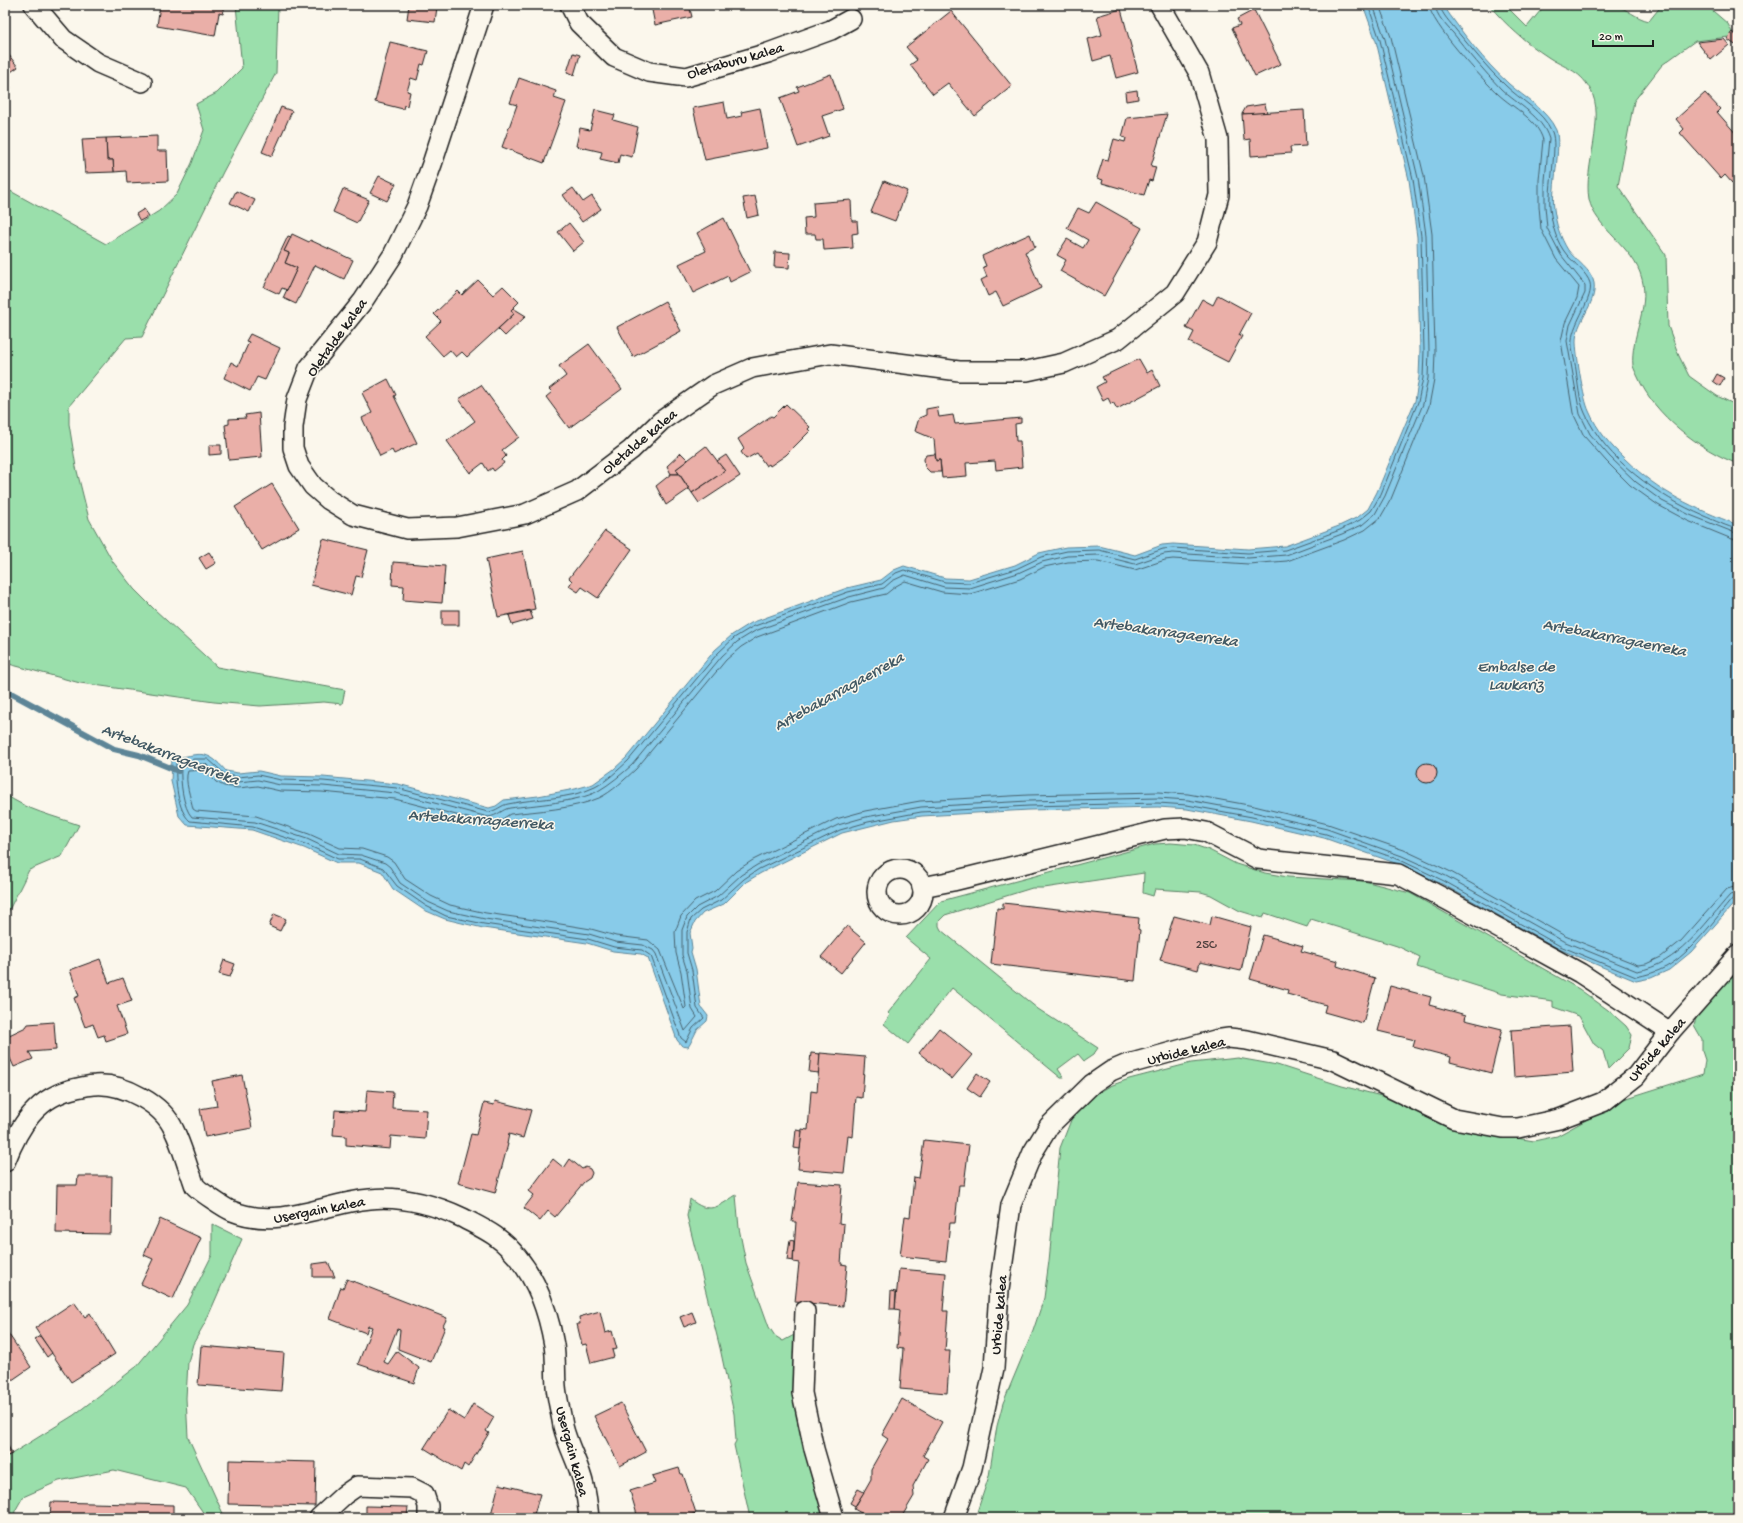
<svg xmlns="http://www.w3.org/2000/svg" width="1743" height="1523" font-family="'Gochi Hand',sans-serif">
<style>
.green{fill:#9adfab;stroke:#5b7e64}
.water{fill:#88cbe9;stroke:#5d8597}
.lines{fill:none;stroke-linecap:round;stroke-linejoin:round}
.shore{stroke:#47626e;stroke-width:1}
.stream{stroke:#5d8597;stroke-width:6}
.building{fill:#eaafa8;stroke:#1c1c1c}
.minor-casing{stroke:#1c1c1c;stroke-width:22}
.minor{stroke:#fbf7ec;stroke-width:19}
.labels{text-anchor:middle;stroke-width:3;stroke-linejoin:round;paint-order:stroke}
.number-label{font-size:13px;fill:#50413f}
.street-label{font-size:15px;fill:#1c1c1c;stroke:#fbf7ec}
.water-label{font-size:16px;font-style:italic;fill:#425964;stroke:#fbf7ec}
</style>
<rect width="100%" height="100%" fill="#fbf7ec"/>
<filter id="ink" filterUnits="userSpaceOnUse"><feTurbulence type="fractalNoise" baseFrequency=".025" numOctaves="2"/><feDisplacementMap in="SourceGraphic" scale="8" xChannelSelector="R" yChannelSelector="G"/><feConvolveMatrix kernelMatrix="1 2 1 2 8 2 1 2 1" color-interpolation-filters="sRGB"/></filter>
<g filter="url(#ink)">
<g class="green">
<polygon points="236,5 278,5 276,73 223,172 142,337 126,338 69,406 69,424 76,467 89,519 113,562 134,589 154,609 217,667 345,690 342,704 324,702 260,706 214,702 80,683 5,663 5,188 106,244 159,211 177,194 192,163 204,130 196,104 217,93 242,68"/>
<path d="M1489 5H1505L1527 27 1545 5H1615C1627 9 1636 18 1649 21L1662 5H1706L1728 24 1732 32 1729 37 1695 41 1662 65 1634 101 1618 186 1666 255 1668 326 1679 356 1689 376 1717 396 1738 406V464C1700 450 1654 415 1638 377 1636 373 1634 369 1633 366 1630 336 1650 309 1642 279 1634 246 1595 229 1589 199 1583 167 1607 118 1590 89 1579 69 1564 68 1548 57 1525 42 1507 26 1489 5Z"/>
<path d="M5 794C26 810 54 816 79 825L62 856 29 870 5 918Z"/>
<polygon points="1171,843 1194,845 1209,850 1236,864 1265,873 1288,877 1364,881 1410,893 1579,989 1608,1010 1626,1026 1632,1035 1629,1048 1608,1069 1603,1051 1594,1044 1579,1016 1553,1007 1553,1001 1502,994 1417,967 1420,957 1397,946 1311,919 1307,927 1265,913 1263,918 1240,911 1211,895 1201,892 1155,889 1153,896 1143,893 1144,873 1044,888 1032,888 945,915 939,921 939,926 941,930 1038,1009 1098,1048 1093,1055 1084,1061 1078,1054 1058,1069 1064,1078 1061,1078 952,988 908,1044 884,1024 890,1015 888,1013 931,959 906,938 941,901 1155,844"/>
<polygon points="1738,968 1738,1518 987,1518 987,1516 977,1512 989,1476 997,1426 1003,1403 1033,1331 1044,1298 1049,1261 1060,1148 1073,1115 1091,1097 1110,1086 1129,1079 1191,1063 1238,1058 1277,1065 1342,1086 1401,1101 1505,1136 1534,1141 1557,1136 1624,1099 1703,1074 1705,1060 1702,1051 1702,1039 1694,1025 1696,1018"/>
<path d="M736 1195 739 1228 746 1263 769 1327 775 1336 783 1341 796 1334C788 1396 804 1459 825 1518H750L734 1445 736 1441 734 1414 720 1348 687 1216 690 1199C709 1215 718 1207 736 1195Z"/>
<polygon points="212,1224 242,1239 206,1321 193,1344 188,1362 186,1398 188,1437 225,1518 207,1518 186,1488 114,1470 59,1481 23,1497 15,1511 14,1518 5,1518 5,1458 74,1415 136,1367 187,1305 212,1255"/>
</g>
<path class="water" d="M1363 5H1443C1462 33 1484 61 1509 84 1525 98 1547 110 1556 130 1562 146 1551 188 1554 209 1556 224 1560 237 1568 250 1575 260 1592 270 1594 283 1597 305 1575 321 1576 343 1577 359 1583 398 1589 411 1597 430 1610 445 1625 459 1661 494 1692 507 1738 525V899L1691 952 1669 970 1651 978 1636 981 1559 949 1442 884 1398 864 1324 838 1251 821 1187 809 1158 807 1029 810 922 816 894 820 842 833 761 873 746 882 724 904 703 913 695 922 690 933 692 948 691 952 696 969 701 1007 708 1016 707 1021 697 1030 690 1044 688 1047 682 1046 677 1040 648 958 641 954 613 951 587 943 483 928 445 919 424 910 393 889 382 872 359 863H337L304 848 252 830 187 825 179 816 171 781 172 759C200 754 206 748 226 771L238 773 259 771 281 776 323 777 398 784 489 808 496 806 504 800 538 796 575 789 593 784 614 769 626 758 715 650 732 635 751 623 847 588 881 580 894 570 904 566 945 578 969 579 1015 565 1039 553 1066 547 1099 546 1135 555 1162 545 1173 544 1248 549 1285 546 1339 526 1358 517 1368 509 1377 492 1415 401 1419 377 1420 350 1417 237 1409 180 1376 41Z"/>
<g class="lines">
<g class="shore">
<path d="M1368 5 1380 40 1413 179 1421 236 1424 351 1423 378 1418 402 1381 494 1371 511 1360 520 1340 530 1285 550 1248 553 1173 548 1163 549 1135 559 1099 550 1067 551 1041 557 1016 569 969 583 945 582 904 570 896 573 882 584 848 592 752 627 734 638 718 653 628 761C618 770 607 781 595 787 569 800 535 798 508 804 501 805 497 811 488 812L397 788 323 781 281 780 258 775 238 777 226 775 208 759H194L176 763C175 780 177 810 190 821L253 827 305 844 338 859H360L383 868 397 886 426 906 446 916 484 924 588 939 614 947 642 950 651 956 681 1038 686 1042 693 1028 704 1018 697 1008 692 970 687 953V932L691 919 701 910 721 900 744 879 759 869 840 830 868 822 921 812 1029 806 1158 803 1187 805 1252 817 1326 834 1400 860 1444 881 1560 946 1636 977C1646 975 1657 972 1666 967 1690 954 1715 919 1733 898L1738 897"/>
<path d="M1373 5 1385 39 1418 178 1426 235 1429 351 1428 378 1423 404 1385 496 1375 514 1362 525 1342 534 1286 555 1248 558 1173 553 1164 554 1135 564 1099 555 1067 556 1042 562 1018 573 970 588 944 587 905 575 892 581 884 588 849 597 755 631 737 642 722 656 632 765C622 774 610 784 598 791 579 802 533 805 510 808 502 809 498 816 488 817L396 793 323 786 280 785 258 780 238 782 225 780 220 778 206 764H194L181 768C180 781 183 808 192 817L255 822 307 839 339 854 361 855 385 863 390 867 400 883 428 902 448 911 485 919 589 934 615 942 643 945 653 950 656 954 685 1031 697 1017 692 1009 687 971 682 955V930L687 917 697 907 718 896 741 875 757 865 838 825 866 817 921 807 1028 801 1158 798 1188 800 1253 812 1327 829 1402 856 1446 876 1563 941 1637 971C1678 965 1704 924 1730 895L1738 892"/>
<path d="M1379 5 1391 37 1424 176 1432 234 1435 351 1434 379 1429 406 1391 499 1380 518 1365 530 1344 540 1287 561 1248 564 1173 559 1165 560 1135 570 1098 561 1068 562 1044 567 1020 579 970 594 942 592 905 581 896 586 886 594 851 602 757 637 741 647 726 660 636 769C625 779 612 792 599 798 573 809 538 811 510 814L501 820 487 823 395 799 322 792 280 791 258 786 238 788 224 786 216 782 204 770 188 771C184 781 191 798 193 809L196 811 256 816 309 834 340 848 362 849 387 857 394 862 405 879 431 896 450 905 486 913 548 922 591 929 616 936 648 940 660 950 684 1009 686 1007 681 972 676 953 675 932 681 916 695 901 715 891 736 871 753 860 836 819 865 811 920 801 1028 795 1158 792 1188 794 1254 806 1328 824 1404 850 1449 871 1565 936 1638 965 1646 964 1661 957 1681 941 1727 889 1738 886"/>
<path d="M1429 5C1430 23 1483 80 1498 94 1513 108 1537 119 1543 140L1539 180V206L1541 229 1556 259 1579 287 1577 298 1565 323 1561 341 1573 413 1584 436 1606 461 1630 485 1658 505 1688 521 1732 539 1738 540"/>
<path d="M1435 5C1436 15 1446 26 1453 33 1468 52 1484 71 1501 89 1518 105 1542 116 1549 139L1545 180V206L1547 228 1561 255 1585 285V293L1570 325 1567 341 1580 414 1590 434 1610 457 1636 482 1662 501 1690 515 1738 534"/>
<path d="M1440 5C1441 14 1451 23 1456 30 1472 49 1487 68 1505 85 1520 100 1543 111 1552 132 1558 146 1548 189 1550 208 1552 225 1556 242 1567 255 1574 263 1587 273 1590 283 1594 298 1573 322 1572 340 1571 349 1575 361 1576 370 1578 383 1579 400 1585 413 1605 459 1659 497 1704 516 1714 520 1727 527 1738 529"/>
</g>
<polyline class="stream" points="5,690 114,749 139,755 178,771"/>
</g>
<g class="building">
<polygon points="160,5 225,5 223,14 219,13 215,36 157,26"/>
<polygon points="409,5 441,5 441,7 437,7 435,22 407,19"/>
<polygon points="651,5 689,5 692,17 655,25"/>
<polygon points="1121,9 1138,72 1116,78 1110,56 1093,61 1088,39 1102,35 1097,16"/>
<polygon points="1254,10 1281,64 1255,76 1232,28 1240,25 1237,19"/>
<polygon points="951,11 1012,86 975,116 948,83 933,94 910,65 917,60 906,47"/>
<polygon points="1732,32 1738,37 1738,41 1735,45 1727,39"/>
<polygon points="1724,39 1729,45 1711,60 1697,42"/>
<polygon points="390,42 428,51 424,65 421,64 417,80 411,78 407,91 410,92 407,106 404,105 403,109 375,102"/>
<polygon points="5,50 18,67 5,76"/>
<polygon points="573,53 580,55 574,75 567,72"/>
<polygon points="831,74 843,109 822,116 829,136 798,147 780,98 799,91 797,87"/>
<polygon points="519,78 556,91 554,98 566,102 544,163 502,147 517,105 510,103"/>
<polygon points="5,80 11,88 5,92"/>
<polygon points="1137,90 1138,99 1126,101 1125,92"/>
<polygon points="1705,93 1720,109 1717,112 1738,136 1738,178 1732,183 1725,175 1721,179 1680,133 1684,129 1676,119"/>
<polygon points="724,102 727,119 742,116 741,112 760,108 767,148 705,160 693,108"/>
<polygon points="1265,104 1267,113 1242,114 1246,107"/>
<polygon points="281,107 292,111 272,156 262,152"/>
<polygon points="595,110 615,115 613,120 638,127 632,157 620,154 618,163 600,159 602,152 576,146 580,128 590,130"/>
<polygon points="1304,110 1306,146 1290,147 1291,153 1251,156 1250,139 1244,140 1242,114"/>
<polygon points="1167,114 1151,166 1156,167 1152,181 1149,180 1144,195 1102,183 1103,180 1097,178 1103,159 1108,160 1114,139 1125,142 1126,138 1122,137 1127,118"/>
<polygon points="157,136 157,151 167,151 168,181 127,183 126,171 114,172 113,160 107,160 106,138"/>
<polygon points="106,138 107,160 113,160 114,172 85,173 82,139"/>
<polygon points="379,176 396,184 387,201 370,193"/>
<polygon points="884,181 907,191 895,221 871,212"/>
<polygon points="573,188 583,202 592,196 601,209 582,222 563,195"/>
<polygon points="343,189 369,200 357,223 333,212"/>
<polygon points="236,191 255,200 249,212 230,203"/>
<polygon points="755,196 759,215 747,218 743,198"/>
<polygon points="851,200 852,221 857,221 858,233 852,234 853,248 824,250 823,239 816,239 815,234 805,234 804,218 814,217 813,203"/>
<polygon points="1096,202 1142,228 1104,296 1060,271 1066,260 1057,255 1067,239 1083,248 1088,240 1067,228 1078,208 1089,213"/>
<polygon points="144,209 149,216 140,221 136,214"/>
<polygon points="724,218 750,272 730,282 728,276 693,293 679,264 706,251 697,233"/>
<polygon points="569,223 584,242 573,251 558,232"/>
<polygon points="292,234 309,242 310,240 353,260 344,279 315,265 296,304 283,298 297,268 285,263 289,253 284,251"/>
<polygon points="1030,234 1035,247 1025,252 1041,288 1003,306 996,292 988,296 981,280 987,277 983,267 986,266 982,256"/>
<polygon points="288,236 291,237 284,251 289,253 285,263 297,268 287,290 282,288 279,294 264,287"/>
<polygon points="775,252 790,253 789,268 774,267"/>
<polygon points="478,280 493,295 503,286 519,302 511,310 514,314 467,357 462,352 456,357 450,350 443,356 425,336 441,321 434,314 458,291 462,295"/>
<polygon points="1218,295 1251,313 1239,335 1242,336 1228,362 1189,342 1194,332 1186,328 1202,299 1213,305"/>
<polygon points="665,301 681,331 633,357 617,327"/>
<polygon points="513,308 526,316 505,336 498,329 514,314 511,310"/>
<polygon points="250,334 280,348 265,380 257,377 250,391 224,378 231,362 238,366 249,342 246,341"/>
<polygon points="589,344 622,389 569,428 546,397 552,392 549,389 566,376 559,366"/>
<polygon points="1139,359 1147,373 1152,370 1160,386 1117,409 1113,402 1111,404 1108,398 1103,401 1096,387 1105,382 1102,377"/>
<polygon points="1717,374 1724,378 1720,386 1713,381"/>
<polygon points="388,379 396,395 394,396 417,443 394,454 392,450 380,456 362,418 372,413 362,393"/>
<polygon points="481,385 519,437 502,450 506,456 502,460 504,463 494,471 492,468 488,471 483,463 470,473 447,441 475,421 459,399"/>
<polygon points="786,404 810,427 808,429 810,431 786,455 770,466 769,464 766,466 757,453 746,459 741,452 744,449 738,439 771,416 773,417"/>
<polygon points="937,407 939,417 953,415 955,424 1021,418 1021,423 1015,424 1016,441 1020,441 1022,467 996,470 995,461 966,463 967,476 942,478 940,460 936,461 934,439 915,431 919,418 926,415 926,409"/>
<polygon points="259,413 262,457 229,460 225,425 229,424 229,419 246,418 245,415"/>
<polygon points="209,445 221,445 221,454 209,455"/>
<polygon points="706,446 725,471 692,493 676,469"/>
<polygon points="681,453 688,460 676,469 679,474 671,474 667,466"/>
<polygon points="935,454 936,461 940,460 941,472 930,472 925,467 924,459 926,455"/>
<polygon points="726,455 740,476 699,503 692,493 725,471 717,461"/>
<polygon points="671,474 679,474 689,489 666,505 656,486"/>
<polygon points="272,484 299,528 262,550 235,507"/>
<polygon points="605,531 632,549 598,598 582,587 578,592 569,586 572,581 569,578"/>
<polygon points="323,539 368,550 361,577 356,576 351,595 311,585"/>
<polygon points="523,551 535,609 498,617 486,559"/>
<polygon points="209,552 216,563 206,569 199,558"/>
<polygon points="393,562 445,566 442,603 403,600 404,586 392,585"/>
<rect x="442" y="610" width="17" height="15"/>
<polygon points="530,611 533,619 512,625 509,615"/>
<circle cx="1427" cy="773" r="10"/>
<polygon points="1003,903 1139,918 1138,929 1140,930 1135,981 991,964 997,908 1003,909"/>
<polygon points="274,914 286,919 280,931 269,926"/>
<polygon points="1174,916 1210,925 1212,916 1251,927 1241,971 1200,962 1198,970 1160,960"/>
<polygon points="847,926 866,942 841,973 821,957"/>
<polygon points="1263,935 1303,946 1301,951 1338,961 1337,966 1375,978 1363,1023 1324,1012 1326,1005 1287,994 1288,990 1250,979"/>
<polygon points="100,959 109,983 123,978 132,1001 117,1006 127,1034 106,1041 104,1035 98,1037 93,1024 85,1027 74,998 79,996 70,970"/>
<polygon points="224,960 235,964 230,977 219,974"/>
<polygon points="1390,986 1431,997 1429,1005 1466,1015 1465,1020 1502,1029 1491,1073 1450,1062 1451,1057 1413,1047 1415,1040 1378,1031"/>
<polygon points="54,1022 56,1050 29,1052 33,1059 14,1067 5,1047 5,1037 26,1027 28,1024"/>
<polygon points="1570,1026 1573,1072 1514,1077 1511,1030"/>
<polygon points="939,1028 972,1055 952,1079 919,1053"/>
<polygon points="811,1053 820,1054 819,1073 809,1072"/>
<polygon points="820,1053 865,1057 862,1098 856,1097 853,1137 848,1136 844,1173 798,1169 802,1129 808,1130 811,1091 817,1092"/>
<polygon points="977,1073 990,1082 980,1097 967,1088"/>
<polygon points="242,1075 252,1128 205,1137 200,1109 217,1106 212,1081"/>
<polygon points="367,1090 393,1092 392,1108 427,1110 425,1139 391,1136 390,1149 346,1145 346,1136 333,1135 335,1110 365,1112"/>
<polygon points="495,1101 531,1110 523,1138 509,1134 507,1144 508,1144 495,1193 458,1183 471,1134 476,1135 484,1103 494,1105"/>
<polygon points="796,1130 802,1131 800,1149 794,1148"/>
<polygon points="924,1140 969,1145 964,1185 959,1185 955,1223 950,1223 946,1261 900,1256 905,1216 910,1217 914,1177 919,1178"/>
<polygon points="553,1159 564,1168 570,1159 582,1169 586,1167 590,1169 592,1173 590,1178 584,1182 555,1217 548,1211 540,1221 524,1208 534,1195 529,1191"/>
<polygon points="78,1176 112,1176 111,1234 56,1233 57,1185 77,1185"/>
<polygon points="798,1182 842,1185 839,1223 844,1224 841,1264 847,1265 843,1306 795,1302 799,1263 793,1262 796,1222 792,1222"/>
<polygon points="160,1219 201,1238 173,1299 141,1284 153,1259 144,1255"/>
<polygon points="790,1240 794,1241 793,1261 787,1260"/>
<polygon points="328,1262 335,1277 313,1277 313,1264"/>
<polygon points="899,1269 946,1273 943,1311 948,1311 945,1351 950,1351 947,1393 900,1389 903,1349 897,1348 900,1310 895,1309"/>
<polygon points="347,1279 447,1318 443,1326 445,1327 431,1362 398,1349 400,1330 397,1329 384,1362 388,1364 397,1351 419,1368 414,1383 358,1364 372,1327 368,1326 366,1333 330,1319 341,1287 343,1288"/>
<polygon points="891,1291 896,1292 895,1309 890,1309"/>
<polygon points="74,1302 85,1317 90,1313 115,1354 71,1382 35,1328"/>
<polygon points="600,1311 605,1333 612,1331 617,1349 612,1350 614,1357 591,1363 586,1344 582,1345 577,1324 580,1324 579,1317"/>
<polygon points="692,1312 696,1322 684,1327 680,1317"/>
<polygon points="5,1329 31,1367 5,1385"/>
<polygon points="40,1336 52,1353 47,1357 35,1339"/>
<polygon points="201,1346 284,1353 281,1391 198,1385"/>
<polygon points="902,1399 942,1422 923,1456 928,1459 913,1486 914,1496 901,1518 870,1518 854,1509 871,1479 871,1469 888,1439 882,1435"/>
<polygon points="621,1403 646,1452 620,1466 594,1416"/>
<polygon points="473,1404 494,1417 486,1431 489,1433 468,1467 464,1464 461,1471 424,1448 448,1410 464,1420"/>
<polygon points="7,1444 12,1454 5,1457 5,1445"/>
<polygon points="229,1460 316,1462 315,1506 228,1504"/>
<polygon points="679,1468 681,1474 683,1474 696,1513 681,1518 638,1518 630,1491 655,1483 652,1476"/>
<polygon points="499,1484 540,1494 533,1518 490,1518"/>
<polygon points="858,1489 864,1492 855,1506 850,1503"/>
<polygon points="51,1502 173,1505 173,1518 50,1518"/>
<polygon points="366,1506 408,1507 407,1518 366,1518"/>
</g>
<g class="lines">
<defs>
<g id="minor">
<polyline points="34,5 63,39 98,63 142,82"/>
<polyline points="484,5 432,164 417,206 393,255 363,301 309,368 297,399 293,427 293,448 299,466 313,486 329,500 353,515 407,529 457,527 525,514 577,491 631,450 661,421 713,385 752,368 830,354 959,371 1027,371 1064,363 1118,339 1175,293 1207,242 1219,195 1218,139 1199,73 1160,5"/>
<polyline points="570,5 579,23 614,57 649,72 686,77 768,53 831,30 851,19"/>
<circle cx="900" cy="892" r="23"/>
<polyline points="922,887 953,881 1165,829 1185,828 1206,832 1258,859 1398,874 1449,901 1580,973 1670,1032"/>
<path d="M5 1162C19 1126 37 1096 77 1088 83 1087 89 1085 95 1085 123 1083 163 1104 174 1130 181 1144 185 1159 190 1173 192 1176 193 1182 195 1186 198 1190 226 1209 232 1211 279 1230 324 1203 370 1199 401 1196 435 1205 463 1218 474 1224 485 1229 495 1236 530 1261 547 1304 554 1345 556 1358 555 1372 556 1386 557 1399 561 1413 563 1426 568 1447 580 1466 584 1486 587 1497 588 1508 589 1518"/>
<polyline points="805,1311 802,1393 814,1449 834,1518"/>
<polyline points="319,1518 344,1495 357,1486 412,1488 424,1494 428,1506 428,1518"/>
<polyline points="954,1518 972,1468 994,1368 999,1290 1011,1205 1033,1152 1049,1126 1092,1084 1111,1071 1125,1065 1215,1040 1229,1038 1247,1040 1333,1060 1454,1119 1503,1128 1518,1128 1559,1119 1603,1102 1636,1076 1670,1032 1738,955"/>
</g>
</defs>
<use href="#minor" class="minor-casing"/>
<use href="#minor" class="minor"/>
</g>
</g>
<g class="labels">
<g class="number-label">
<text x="1206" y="948">25C</text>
</g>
<g class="street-label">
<text transform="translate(735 60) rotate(-16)" y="5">Oletaburu kalea</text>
<text transform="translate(336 337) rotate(-54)" y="5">Oletalde kalea</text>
<text transform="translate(639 441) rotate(-40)" y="5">Oletalde kalea</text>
<text transform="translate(1656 1049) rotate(-49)" y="5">Urbide kalea</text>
<text transform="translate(1186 1050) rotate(-14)" y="5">Urbide kalea</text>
<text transform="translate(319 1209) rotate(-11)" y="5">Usergain kalea</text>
<text transform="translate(998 1315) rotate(-85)" y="5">Urbide kalea</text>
<text transform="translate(573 1451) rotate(75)" y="5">Usergain kalea</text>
</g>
<g class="water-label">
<text transform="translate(1166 630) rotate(8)" y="6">Artebakarragaerreka</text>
<text transform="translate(1615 636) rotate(11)" y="6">Artebakarragaerreka</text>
<text x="1516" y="671">Embalse de<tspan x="1516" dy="18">Laukariz</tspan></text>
<text transform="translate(838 690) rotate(-29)" y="6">Artebakarragaerreka</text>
<text transform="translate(171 753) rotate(21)" y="6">Artebakarragaerreka</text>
<text transform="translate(481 818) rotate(4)" y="6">Artebakarragaerreka</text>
</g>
</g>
<rect width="1743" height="1523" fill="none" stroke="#fbf7ec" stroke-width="20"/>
<rect x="10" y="10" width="1723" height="1503" fill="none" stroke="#1c1c1c" stroke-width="1.5" filter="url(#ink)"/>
<path d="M1593 40v6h60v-6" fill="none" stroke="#1c1c1c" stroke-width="2"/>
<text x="1599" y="40" font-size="12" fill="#1c1c1c" stroke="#fbf7ec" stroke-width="3" paint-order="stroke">20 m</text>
</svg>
